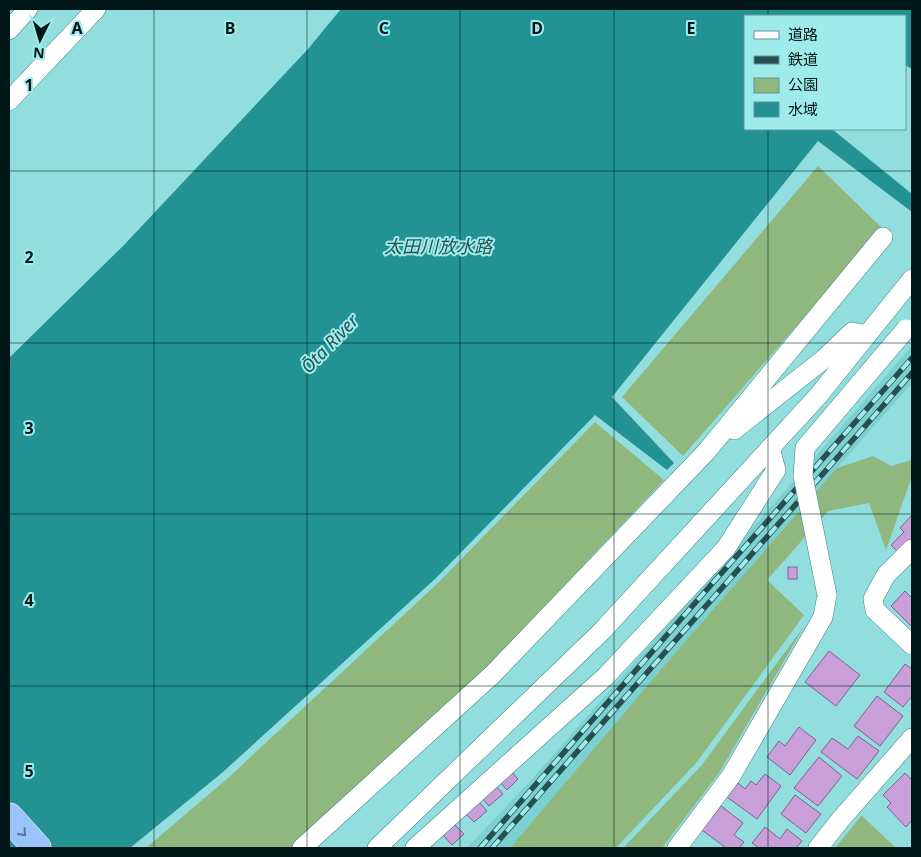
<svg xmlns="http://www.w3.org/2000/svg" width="921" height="857" font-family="'Noto Sans','Noto Sans JP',sans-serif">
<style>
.built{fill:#7bd0d1}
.green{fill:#8fb77e}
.water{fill:#239293}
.building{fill:#c99fda;stroke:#80618c}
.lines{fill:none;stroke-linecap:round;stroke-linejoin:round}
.minor-casing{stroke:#388586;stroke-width:20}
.highway-casing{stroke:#fff;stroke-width:29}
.minor{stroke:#fff;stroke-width:19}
.highway{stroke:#99c3fc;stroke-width:28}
.rail-casing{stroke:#294e4e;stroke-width:5.5}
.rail{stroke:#9febeb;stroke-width:4;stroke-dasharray:11;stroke-linecap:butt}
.minor-bridge-casing{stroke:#388586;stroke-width:20;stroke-linecap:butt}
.minor-bridge{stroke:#fff;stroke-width:19}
.oneway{stroke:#557695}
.grid{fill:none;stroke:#011717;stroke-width:1;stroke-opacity:0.55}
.labels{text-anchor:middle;stroke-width:4;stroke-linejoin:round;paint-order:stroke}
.water-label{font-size:18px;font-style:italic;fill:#255253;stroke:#9febeb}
.grid-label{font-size:16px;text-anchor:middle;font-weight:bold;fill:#011717;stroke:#9febeb;stroke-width:4;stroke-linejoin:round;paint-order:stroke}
</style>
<rect width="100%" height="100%" fill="#92dede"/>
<polygon class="built" points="912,346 912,383 669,660 510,848 467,848 534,777"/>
<g class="green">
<polygon points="818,166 882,228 683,456 622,397"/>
<polygon points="595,422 664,480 487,667 293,848 146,848 228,778 438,583"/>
<polygon points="873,456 891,466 912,460 912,476 886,550 869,503 828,511 767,580 804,615 697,762 616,848 510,848 669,660 837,468"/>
<polygon points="805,625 719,773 662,848 623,848 701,766"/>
<polygon points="861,816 862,816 896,848 835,848"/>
</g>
<polygon class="water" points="341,9 912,9 912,69 905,65 905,16 745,16 745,129 832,129 912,194 912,212 818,141 612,397 674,463 667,470 595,415 436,578 223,772 130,848 9,848 9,358 124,245 308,49"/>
<g class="building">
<polygon points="912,515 912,542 900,554 891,545 904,532 900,528"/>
<rect x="788" y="567" width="9" height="12"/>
<polygon points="905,591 912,598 912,627 891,606"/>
<polygon points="829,651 860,675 836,706 805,682"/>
<polygon points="905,664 912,669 912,696 903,707 884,692"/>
<polygon points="877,696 903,716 880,746 854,726"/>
<polygon points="799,727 816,740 790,775 767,757 779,741 785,746"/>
<polygon points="858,736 879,751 857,779 821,752 832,738 848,749"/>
<polygon points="819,757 842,776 818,806 794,788"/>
<polygon points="511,771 518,779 507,790 499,781"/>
<polygon points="905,773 912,780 912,820 906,827 887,807 891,803 883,795"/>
<polygon points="765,774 781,786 757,819 727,797 738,783 745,789 751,781 756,785"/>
<polygon points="495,785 503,794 489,806 481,797"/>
<polygon points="795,795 821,814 806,833 781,814"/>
<polygon points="478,801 487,811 474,822 465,813"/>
<polygon points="721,806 743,823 734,835 744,842 739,848 726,848 702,830"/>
<polygon points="452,822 464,834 452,845 441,833"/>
<polygon points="765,827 780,839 787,829 802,841 796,848 759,848 752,843"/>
</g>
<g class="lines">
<defs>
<g id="minor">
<polyline points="9,30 28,9"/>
<polyline points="9,101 96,9"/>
<polyline points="734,430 824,359 852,332 867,335"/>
<polyline points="912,549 886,575 873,599 875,610 912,645"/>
<polyline points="302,848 493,674 706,452 883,237"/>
<polyline points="377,848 602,631 818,396 912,279"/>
<polyline points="415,848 606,676 726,548 776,470 770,448"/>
<polyline points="677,848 731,776 823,617 827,595"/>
<polyline points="818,848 841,819 912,738"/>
</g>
<polyline id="highway" points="9,817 37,848"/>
</defs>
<use href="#minor" class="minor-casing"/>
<use href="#highway" class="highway-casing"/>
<use href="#minor" class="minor"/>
<use href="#highway" class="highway"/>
<defs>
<g id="rail">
<polyline points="480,848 695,603 912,358"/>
<polyline points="492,848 912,373"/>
</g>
</defs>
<use href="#rail" class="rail-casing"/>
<use href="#rail" class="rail"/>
<defs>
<polyline id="minor-bridge" points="827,595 803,476 805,448 906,329"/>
</defs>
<use href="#minor-bridge" class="minor-bridge-casing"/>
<use href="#minor-bridge" class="minor-bridge"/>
</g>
<defs><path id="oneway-chevron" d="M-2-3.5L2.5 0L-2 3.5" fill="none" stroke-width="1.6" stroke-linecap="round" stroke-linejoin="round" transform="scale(1.25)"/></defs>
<use class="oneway" href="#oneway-chevron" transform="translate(23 833) rotate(48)"/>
<path class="grid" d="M154 9V848M307 9V848M460 9V848M614 9V848M768 9V16M768 129V848M9 171H912M9 343H912M9 514H912M9 686H912"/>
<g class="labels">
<g class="water-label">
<text x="438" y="253">太田川放水路</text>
<text transform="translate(330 344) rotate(-46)" y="6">Ōta River</text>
</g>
</g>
<g class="grid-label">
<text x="77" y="34">A</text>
<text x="230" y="34">B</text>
<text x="384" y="34">C</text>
<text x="537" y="34">D</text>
<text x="691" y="34">E</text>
<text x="29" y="91">1</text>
<text x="29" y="263">2</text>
<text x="29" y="434">3</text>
<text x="29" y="606">4</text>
<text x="29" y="777">5</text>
</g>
<rect width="921" height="857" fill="none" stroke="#011717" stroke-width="20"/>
<rect x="744" y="15" width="162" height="115" fill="#9febeb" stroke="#609696"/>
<rect x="754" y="31" width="25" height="8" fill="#ffffff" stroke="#609696"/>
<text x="788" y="40" font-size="15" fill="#011717">道路</text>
<rect x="754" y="56" width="25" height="8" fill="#294e4e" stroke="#609696"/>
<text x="788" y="65" font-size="15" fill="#011717">鉄道</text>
<rect x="754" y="78" width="25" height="15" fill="#8fb77e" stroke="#609696"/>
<text x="788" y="90" font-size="15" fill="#011717">公園</text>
<rect x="754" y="102" width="25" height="15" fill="#239293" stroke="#609696"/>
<text x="788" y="115" font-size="15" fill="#011717">水域</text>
<g transform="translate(40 40) rotate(185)" stroke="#9febeb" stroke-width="4" paint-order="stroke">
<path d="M0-4L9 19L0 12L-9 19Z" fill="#011717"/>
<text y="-8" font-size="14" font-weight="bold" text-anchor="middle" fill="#011717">N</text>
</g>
</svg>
